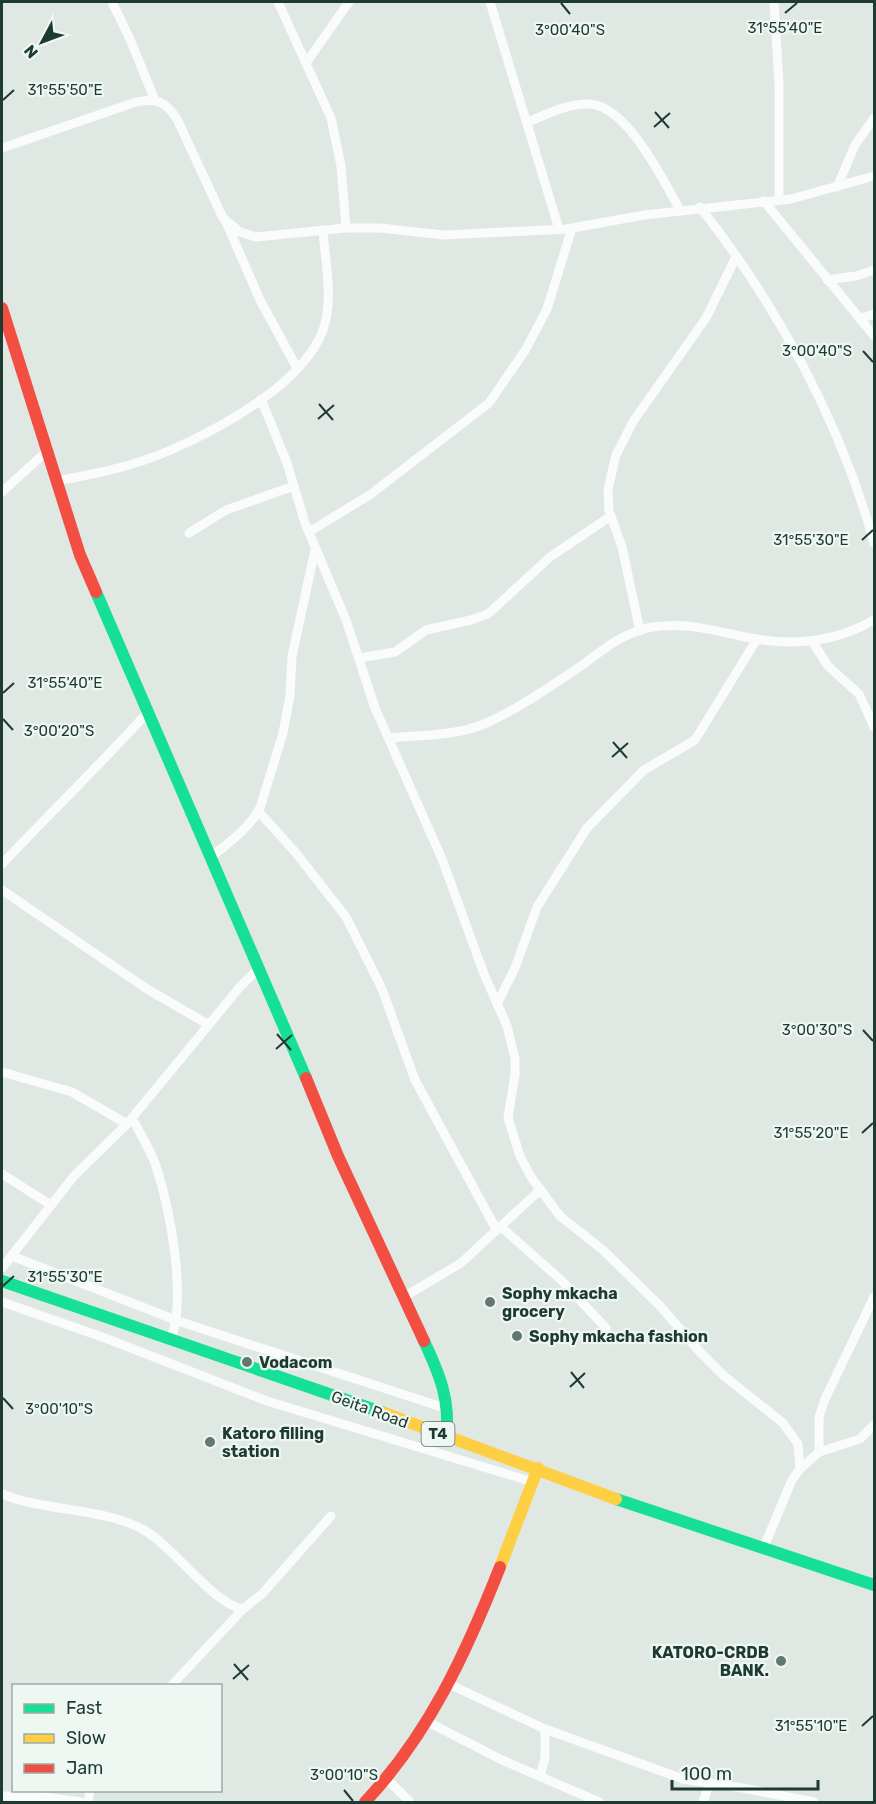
<svg xmlns="http://www.w3.org/2000/svg" width="876" height="1804" font-family="Rubik,sans-serif">
<style>
.lines{fill:none;stroke-linecap:round;stroke-linejoin:round}
.street{stroke:#fafcfb;stroke-width:9}
.fast{stroke:#16e098;stroke-width:12}
.slow{stroke:#ffcf43;stroke-width:12}
.jam{stroke:#f24e42;stroke-width:12}
.ticks{fill:none;stroke:#1e3b32;stroke-width:2}
.poi-dot{fill:#627870;stroke:#eef7f2;stroke-width:2}
.labels{text-anchor:middle;stroke-width:4.5;stroke-linejoin:round;paint-order:stroke}
.shield{fill:#eef7f2;stroke:#5c736c;stroke-width:1.5}
.shield-label{font-size:15px;font-weight:bold;fill:#1e3b32}
.poi-label{font-size:16px;font-weight:bold;fill:#1e3b32;stroke:#eef7f2;text-anchor:start}
.street-label{font-size:16px;fill:#1e3b32;stroke:#eef7f2}
.ticks-label{font-size:15px;text-anchor:middle;fill:#1e3b32;stroke:#eef7f2;stroke-width:4.5;stroke-linejoin:round;paint-order:stroke}
</style>
<rect width="100%" height="100%" fill="#e0e8e4"/>
<g class="lines">
<g class="street">
<polyline points="112,2 130,39 154,98"/>
<polyline points="278,2 331,118 341,166 346,228"/>
<polyline points="490,2 559,229"/>
<polyline points="774,2 779,83 779,200"/>
<polyline points="306,63 349,2"/>
<path d="M528 122C547 114 568 103 590 104 628 107 663 180 680 210"/>
<path d="M2 148 136 102C157 98 165 101 177 119L223 218 240 232 256 237 346 228H380L444 235 567 229 644 215 791 199 874 176"/>
<polyline points="837,187 855,145 874,118"/>
<polyline points="764,201 874,336"/>
<path d="M700 207C777 305 841 423 874 543"/>
<polyline points="226,222 260,300 297,368"/>
<polyline points="827,280 856,276 874,270"/>
<polyline points="860,319 874,314"/>
<polyline points="261,399 287,463 305,523 346,620 375,708 442,859 484,974 507,1026 515,1058 515,1075 508,1118 520,1156 531,1177 560,1216 603,1250 660,1306 700,1352 724,1376 783,1423 798,1444 800,1469"/>
<path d="M57 481C95 474 135 466 171 450 221 428 303 384 323 330 334 300 325 262 323 230"/>
<polyline points="2,492 47,451"/>
<polyline points="309,532 371,494 489,403 526,349 547,309 572,228"/>
<polyline points="189,533 226,510 294,486"/>
<polyline points="640,631 622,547 609,511 608,489 616,455 634,420 706,318 736,257"/>
<polyline points="812,641 828,666 859,694 874,727"/>
<polyline points="359,658 395,652 426,630 471,620 488,614 550,557 611,516"/>
<path d="M389 738C419 735 456 736 484 724 518 709 550 687 581 666 604 649 624 632 652 627 688 621 722 633 756 639 798 646 838 641 874 620"/>
<polyline points="259,812 296,853 346,917 382,989 415,1080 496,1229"/>
<path d="M209 858C225 847 255 823 261 805L283 733 290 695 292 656 315 550"/>
<path d="M2 864C50 813 100 765 147 713"/>
<polyline points="2,890 147,989 209,1025"/>
<polyline points="497,1004 515,968 537,907 587,828 644,770 695,740 757,639"/>
<polyline points="2,1072 72,1092 127,1124"/>
<path d="M132 1118C140 1133 149 1148 155 1163 170 1208 187 1296 171 1339"/>
<polyline points="2,1174 51,1205"/>
<polyline points="500,1226 561,1280 606,1328"/>
<polyline points="12,1256 178,1321 448,1409"/>
<polyline points="2,1268 74,1176 127,1124 239,988 258,969"/>
<polyline points="402,1298 461,1263 540,1190"/>
<polyline points="2,1302 105,1338 267,1401 533,1482"/>
<polyline points="819,1452 819,1417 825,1399 874,1297"/>
<path d="M2 1494C46 1512 102 1507 144 1530 173 1546 214 1605 243 1609L262 1594 331 1516"/>
<polyline points="763,1549 792,1480 800,1469 819,1452 860,1439 874,1425"/>
<polyline points="451,1685 545,1729 683,1779 743,1788 814,1802"/>
<polyline points="171,1686 243,1609"/>
<polyline points="428,1722 502,1760 599,1802"/>
<polyline points="540,1776 545,1758 545,1729"/>
<polyline points="387,1779 410,1802"/>
<polyline points="2,1796 44,1797 81,1802"/>
<polyline points="88,1802 90,1790"/>
<polyline points="703,1802 709,1784"/>
</g>
<g class="fast">
<polyline points="96,592 306,1078"/>
<polyline points="2,1281 384,1413"/>
<path d="M424 1341C439 1373 451 1401 446 1437"/>
<polyline points="616,1499 874,1585"/>
</g>
<g class="slow">
<polyline points="384,1413 616,1499"/>
<polyline points="500,1567 538,1468"/>
</g>
<g class="jam">
<polyline points="2,308 80,555 96,592"/>
<polyline points="306,1078 338,1156 424,1341"/>
<path d="M365 1802C429 1734 466 1653 500 1567"/>
</g>
</g>
<path class="ticks" d="M561 3 570 14M785 13 797 3M3 100 14 90M655 112 669 128M654 127 670 113M863 351 873 362M319 404 333 420M318 419 334 405M862 540 873 530M3 693 14 683M3 719 13 730M613 742 627 758M612 757 628 743M863 1030 873 1041M277 1034 291 1050M276 1049 292 1035M862 1133 873 1123M3 1286 14 1276M571 1372 584 1388M570 1387 585 1373M3 1398 13 1409M234 1664 248 1680M233 1679 249 1665M862 1726 873 1716M344 1790 353 1801"/>
<g class="poi-dot">
<circle cx="490" cy="1302" r="6"/>
<circle cx="517" cy="1336" r="6"/>
<circle cx="247" cy="1362" r="6"/>
<circle cx="210" cy="1442" r="6"/>
<circle cx="781" cy="1661" r="6"/>
</g>
<g class="labels">
<rect class="shield" x="421.5" y="1422" width="33" height="24" rx="4.5"/>
<g class="shield-label">
<text x="438" y="1439">T4</text>
</g>
<g class="poi-label">
<text x="502" y="1299">Sophy mkacha<tspan x="502" dy="18">grocery</tspan></text>
<text x="529" y="1342">Sophy mkacha fashion</text>
<text x="259" y="1368">Vodacom</text>
<text x="222" y="1439">Katoro filling<tspan x="222" dy="18">station</tspan></text>
<text x="769" y="1658" text-anchor="end">KATORO-CRDB<tspan x="769" dy="18">BANK.</tspan></text>
</g>
<g class="street-label">
<text transform="translate(370 1409) rotate(20)" y="6">Geita Road</text>
</g>
</g>
<g class="ticks-label">
<text x="785" y="33">31°55'40"E</text>
<text x="570" y="35">3°00'40"S</text>
<text x="65" y="95">31°55'50"E</text>
<text x="817" y="356">3°00'40"S</text>
<text x="811" y="545">31°55'30"E</text>
<text x="65" y="688">31°55'40"E</text>
<text x="59" y="736">3°00'20"S</text>
<text x="817" y="1035">3°00'30"S</text>
<text x="811" y="1138">31°55'20"E</text>
<text x="65" y="1282">31°55'30"E</text>
<text x="59" y="1414">3°00'10"S</text>
<text x="811" y="1731">31°55'10"E</text>
<text x="344" y="1780">3°00'10"S</text>
</g>
<rect width="876" height="1804" fill="none" stroke="#1e3b32" stroke-width="6"/>
<rect x="12" y="1684" width="210" height="108" fill="#eef7f2" stroke="#9baca5" stroke-width="1.5"/>
<rect x="24" y="1704" width="30" height="9" fill="#16e098" stroke="#9baca5" stroke-width="1.5"/>
<text x="66" y="1714" font-size="18" fill="#1e3b32">Fast</text>
<rect x="24" y="1734" width="30" height="9" fill="#ffcf43" stroke="#9baca5" stroke-width="1.5"/>
<text x="66" y="1744" font-size="18" fill="#1e3b32">Slow</text>
<rect x="24" y="1764" width="30" height="9" fill="#f24e42" stroke="#9baca5" stroke-width="1.5"/>
<text x="66" y="1774" font-size="18" fill="#1e3b32">Jam</text>
<g transform="translate(42 42) rotate(229)" stroke="#eef7f2" stroke-width="4.5" paint-order="stroke">
<path d="M0-4.5L10 22L0 15L-10 22Z" fill="#1e3b32"/>
<text y="-9" font-size="16" font-weight="bold" text-anchor="middle" fill="#1e3b32">N</text>
</g>
<path d="M672 1780v9h146v-9" fill="none" stroke="#1e3b32" stroke-width="3"/>
<text x="681" y="1780" font-size="18" fill="#1e3b32" stroke="#eef7f2" stroke-width="4.5" paint-order="stroke">100 m</text>
</svg>
